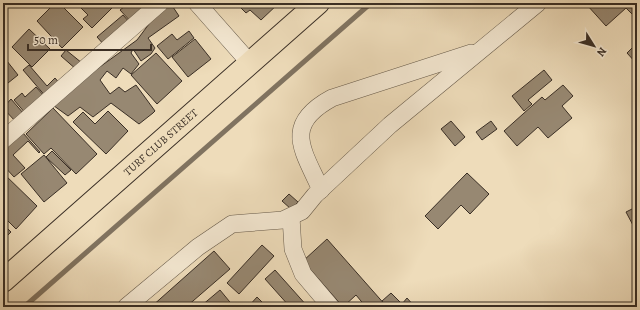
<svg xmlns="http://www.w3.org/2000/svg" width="640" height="310" font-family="Alegreya,serif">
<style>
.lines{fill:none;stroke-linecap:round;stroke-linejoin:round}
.stream{stroke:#807360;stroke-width:5}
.building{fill:#978872;stroke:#392e25}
.minor-casing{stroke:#665a4a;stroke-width:18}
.major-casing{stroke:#392e25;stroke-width:24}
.minor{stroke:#f4e8d2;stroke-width:17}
.major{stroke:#eedcba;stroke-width:22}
.labels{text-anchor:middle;stroke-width:3;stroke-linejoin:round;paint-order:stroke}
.street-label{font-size:11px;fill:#392e25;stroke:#f4e8d2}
</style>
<rect width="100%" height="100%" fill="#eedcba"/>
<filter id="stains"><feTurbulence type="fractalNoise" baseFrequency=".005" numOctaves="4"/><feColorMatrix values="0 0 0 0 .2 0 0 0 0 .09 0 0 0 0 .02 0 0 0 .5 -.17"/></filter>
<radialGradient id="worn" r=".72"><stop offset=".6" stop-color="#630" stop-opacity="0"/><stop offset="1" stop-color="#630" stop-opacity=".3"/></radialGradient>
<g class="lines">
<polyline class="stream" points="24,307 371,3"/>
</g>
<g class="building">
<polygon points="55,3 59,3 83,27 62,48 37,21"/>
<polygon points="76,3 117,3 92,28 83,19 88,15"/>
<polygon points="129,3 155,3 132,23 120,10"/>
<polygon points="236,3 279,3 261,20 250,10 246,13"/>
<polygon points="589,3 637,3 637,19 626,8 606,26 587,5"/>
<polygon points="171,4 179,16 148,38 155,48 151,54 141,61 133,49 131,53 139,64 131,74 123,68 116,78 107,71 100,80 110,94 119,87 125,92 136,85 155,111 153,113 139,124 111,103 93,117 80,107 68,116 50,103 137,40 155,16"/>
<polygon points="123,15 131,24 105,46 97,37"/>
<polygon points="29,29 50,49 32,67 12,47"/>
<polygon points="189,31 194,38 168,59 157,46 172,34 177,40"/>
<polygon points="195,39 211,59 188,77 172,57"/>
<polygon points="637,43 637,64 627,53"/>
<polygon points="66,50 82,63 77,70 61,56"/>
<polygon points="156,53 182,81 157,104 131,75"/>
<polygon points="3,56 18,75 3,87"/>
<polygon points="29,65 47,86 55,78 61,85 47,98 23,70"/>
<polygon points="544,70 552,80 528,100 532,104 524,111 512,96"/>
<polygon points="563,85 573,96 562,106 572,118 548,138 538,127 517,146 504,131 542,97 545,100"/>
<polygon points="36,87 45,97 26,114 14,100 22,93 25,97"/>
<polygon points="11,99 24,114 16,122 3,108"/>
<polygon points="53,108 97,154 76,174 51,148 44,154 26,134"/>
<polygon points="108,111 128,131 106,154 73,122 83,112 95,124"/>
<polygon points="451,121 465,137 455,146 441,129"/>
<polygon points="491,121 497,129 482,140 476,132"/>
<polygon points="23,133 40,152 39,153 28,141 13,155 25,168 14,177 3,165 3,151"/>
<polygon points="52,151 71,170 65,175 46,157"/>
<polygon points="44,155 67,183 44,202 21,174"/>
<polygon points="3,173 37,206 16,229 3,216"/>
<polygon points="467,173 489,194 470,214 461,205 438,229 425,216"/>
<polygon points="289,194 298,202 291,209 282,201"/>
<polygon points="636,207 637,228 635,229 626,212"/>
<polygon points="3,224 11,232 3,240"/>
<polygon points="327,239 387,307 366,307 356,295 343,307 303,261"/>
<polygon points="262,245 274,256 239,294 227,283"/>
<polygon points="214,251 230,269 186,307 151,307"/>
<polygon points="275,270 308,307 290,307 265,279"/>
<polygon points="220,290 234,307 201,307 201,306"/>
<polygon points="391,293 402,304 407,298 415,307 388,307 382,301"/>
<polygon points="257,297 267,307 248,307"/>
</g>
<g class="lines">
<defs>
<g id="minor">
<polyline points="197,3 250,63"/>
<polyline points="3,140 160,3"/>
<path d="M321 190C303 150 282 125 332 98L471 53"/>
<polyline points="291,217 293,249 303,274 331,307"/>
<polyline points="126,307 198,247 232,224 283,220 302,211 315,195 390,125 538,3"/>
</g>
<g id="major">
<path id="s1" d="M3 281 318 3"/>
</g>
</defs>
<use href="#minor" class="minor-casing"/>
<use href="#major" class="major-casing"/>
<use href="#minor" class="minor"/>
<use href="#major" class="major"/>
</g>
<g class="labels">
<g class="street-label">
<text dy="4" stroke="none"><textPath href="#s1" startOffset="210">TURF CLUB STREET</textPath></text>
</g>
</g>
<rect width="640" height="310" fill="none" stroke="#eedcba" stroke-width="16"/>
<rect x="4" y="4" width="632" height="302" fill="none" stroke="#392e25" stroke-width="2"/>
<rect x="8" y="8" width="624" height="294" fill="none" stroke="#392e25"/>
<g transform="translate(594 46) rotate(127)" stroke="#f4e8d2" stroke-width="3" paint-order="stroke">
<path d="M0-3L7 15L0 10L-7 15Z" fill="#392e25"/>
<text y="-6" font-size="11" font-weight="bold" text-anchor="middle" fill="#392e25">N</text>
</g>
<path d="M28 44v6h123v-6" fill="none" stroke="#392e25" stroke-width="2"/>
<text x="34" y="44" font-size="12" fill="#392e25" stroke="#f4e8d2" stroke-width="3" paint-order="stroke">50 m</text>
<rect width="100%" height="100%" filter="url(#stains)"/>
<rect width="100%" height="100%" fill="url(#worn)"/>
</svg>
